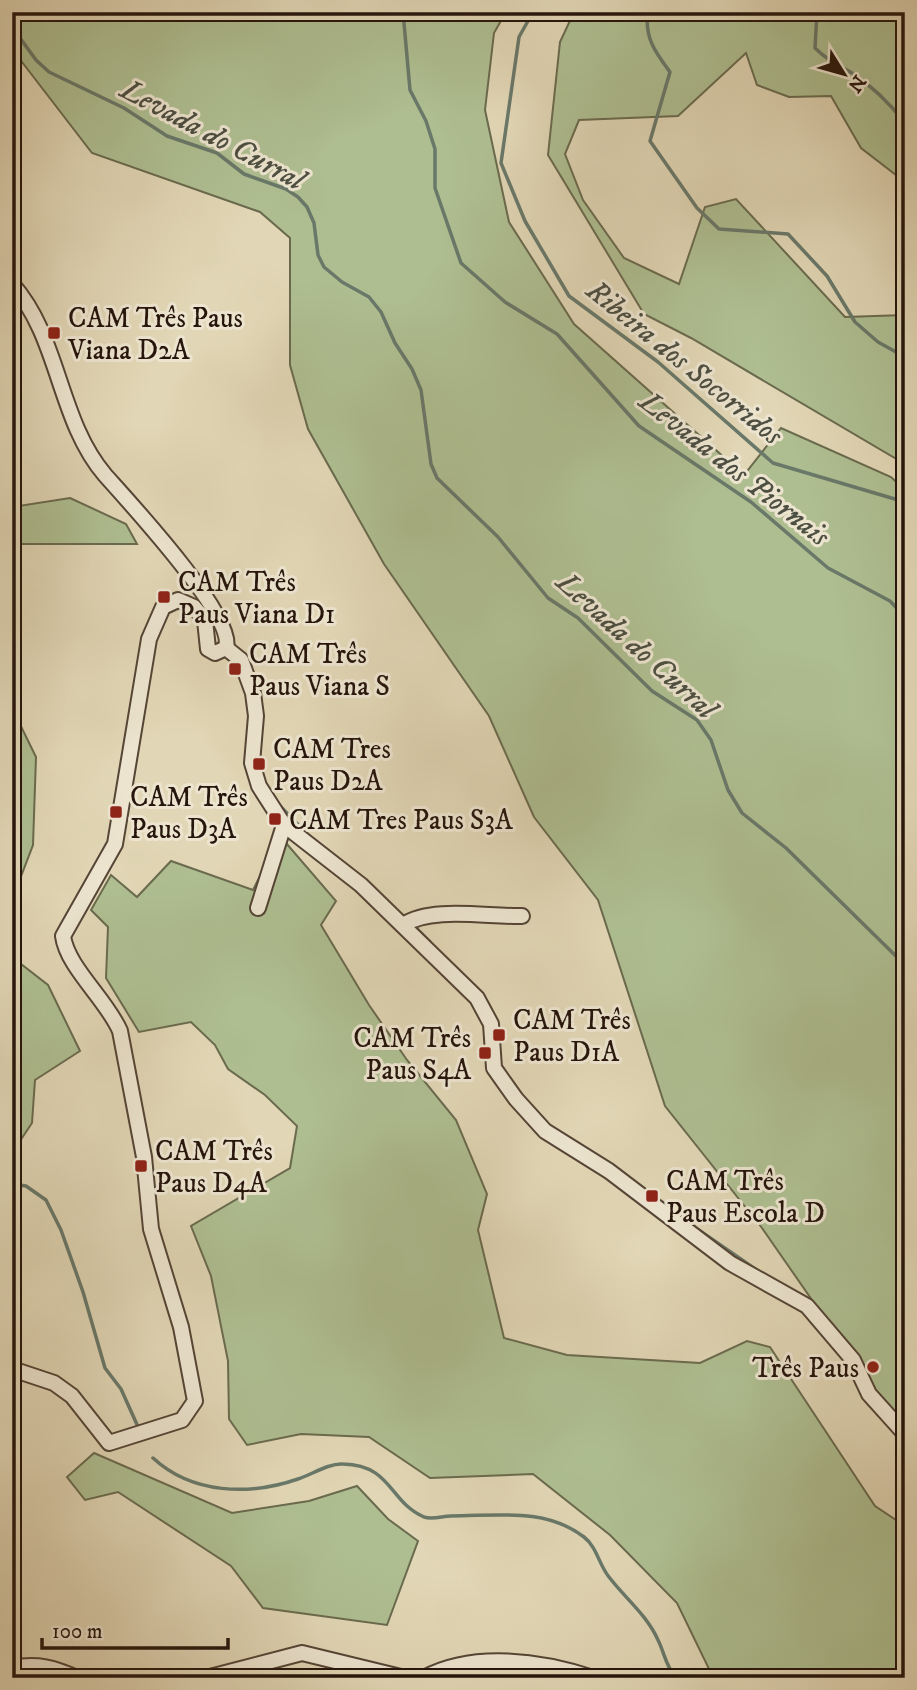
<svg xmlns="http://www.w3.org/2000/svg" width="917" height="1690" font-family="'IM FELL DW Pica',serif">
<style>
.green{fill:#aebe91;stroke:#6a6a4e;stroke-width:2}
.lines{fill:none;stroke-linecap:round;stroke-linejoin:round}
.stream{stroke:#697869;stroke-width:3.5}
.minor-casing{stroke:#554536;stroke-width:18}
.minor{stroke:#ece4cf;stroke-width:14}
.poi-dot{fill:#8f2418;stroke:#ece4cf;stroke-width:2.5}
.labels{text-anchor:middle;stroke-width:6;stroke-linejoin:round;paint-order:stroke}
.poi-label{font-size:28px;fill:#26150c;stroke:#ece4cf;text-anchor:start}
.water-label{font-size:30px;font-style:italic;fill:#4d4f42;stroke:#ece4cf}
</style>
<rect width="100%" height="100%" fill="#e1d6b5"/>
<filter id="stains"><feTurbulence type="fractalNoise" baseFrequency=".00286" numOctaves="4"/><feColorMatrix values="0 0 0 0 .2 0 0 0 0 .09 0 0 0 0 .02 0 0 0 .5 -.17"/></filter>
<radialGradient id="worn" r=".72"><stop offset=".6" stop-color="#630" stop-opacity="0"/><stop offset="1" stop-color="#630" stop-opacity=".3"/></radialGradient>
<g class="green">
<polygon points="12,12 506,12 494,33 485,110 509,222 574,324 744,475 781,428 891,477 905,490 905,1434 762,1228 665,1106 598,900 534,817 489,716 384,564 308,429 290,365 290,238 260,212 92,153 12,49"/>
<polygon points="574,12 905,12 905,182 861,148 831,96 789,97 757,85 746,53 678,116 579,120 565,154 583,200 624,258 679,284 705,207 736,199 845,317 905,315 905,464 691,338 644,314 548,155 560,42"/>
<polygon points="70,498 126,524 137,544 12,544 12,507"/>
<polygon points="12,708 36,757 33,845 12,900"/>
<polygon points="280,836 336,901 321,925 369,1005 407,1060 456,1120 487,1194 478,1230 504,1338 567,1355 700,1363 747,1341 770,1347 875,1506 905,1526 905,1678 717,1678 709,1669 677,1603 610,1535 533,1474 430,1478 369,1437 301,1434 247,1445 229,1419 228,1361 211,1276 191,1226 290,1168 297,1126 265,1095 228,1069 215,1045 191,1022 139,1032 106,978 108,927 91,910 111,875 137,897 171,861 253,890"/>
<polygon points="12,957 48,985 80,1051 35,1080 32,1123 12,1153"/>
<polygon points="94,1453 232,1513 309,1501 357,1486 388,1519 418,1541 387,1625 263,1608 231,1566 118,1492 85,1500 67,1477"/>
</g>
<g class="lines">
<g class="stream">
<polyline points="403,12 410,90 426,121 435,149 435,188 461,263 505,302 557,334 639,426 751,502 828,568 890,601 905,617"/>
<polyline points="533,12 519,37 501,163 525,221 569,296 658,362 773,463 905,502"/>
<path d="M648 12C644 38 656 53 670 72L650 141 697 208 719 229 788 234 827 276 855 322 878 342 905 357"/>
<path d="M817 12 815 48C827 60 838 65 852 73 872 86 891 105 905 123"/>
<polyline points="12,27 36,60 49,72 124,108 167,136 217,153 244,174 286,189 298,197 307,207 314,223 318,255 324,267 342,282 369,297 381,312 395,343 412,369 421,390 431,464 437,478 498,537 548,598 578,618 652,691 697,720 711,740 728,790 742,813 786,848 905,965"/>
<polyline points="280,806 309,836"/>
<polyline points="413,925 430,942"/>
<polyline points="488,1004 496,1019"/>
<polyline points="12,1184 26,1186 46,1200 61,1230 83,1292 105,1368 121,1389 139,1429"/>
<polyline points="690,1224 764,1275 805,1297"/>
<path d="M153 1458C192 1494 249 1496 298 1479 311 1475 329 1463 343 1464 392 1465 389 1502 424 1517 432 1520 443 1516 451 1516 496 1516 545 1507 584 1537 597 1547 599 1565 609 1577 625 1598 647 1615 658 1640 665 1654 665 1665 676 1678"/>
</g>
<defs>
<g id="minor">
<path d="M12 284C60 338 58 420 105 475 128 501 236 617 226 648"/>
<polyline points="226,648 241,660 253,693 256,716 252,763 259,786 284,825 361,885 477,998 491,1024 494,1068 516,1099 545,1131 609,1171 730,1263 807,1306 853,1360 869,1394 905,1434"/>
<polyline points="258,908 284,825"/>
<path d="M403 925C431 906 487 917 522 916"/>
<path d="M12 1369 54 1383 72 1396 109 1443 182 1420 195 1401 181 1327 151 1229 144 1157 120 1031C107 1000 67 967 63 936L115 844 149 639 163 607 178 600 194 607 205 620 208 649 215 653 226 648"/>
<path d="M12 1668C38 1663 54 1668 77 1678"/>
<polyline points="206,1678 302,1653 405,1678"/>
<path d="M424 1678C474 1651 542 1661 593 1678"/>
</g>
</defs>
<use href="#minor" class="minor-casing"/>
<use href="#minor" class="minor"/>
</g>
<g class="poi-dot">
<rect x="47" y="326" width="14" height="14" rx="3.5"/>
<rect x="157" y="590" width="14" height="14" rx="3.5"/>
<rect x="228" y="662" width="14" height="14" rx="3.5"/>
<rect x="252" y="757" width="14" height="14" rx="3.5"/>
<rect x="109" y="805" width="14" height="14" rx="3.5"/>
<rect x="268" y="812" width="14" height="14" rx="3.5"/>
<rect x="492" y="1028" width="14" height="14" rx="3.5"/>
<rect x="478" y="1046" width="14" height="14" rx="3.5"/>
<rect x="134" y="1159" width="14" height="14" rx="3.5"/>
<rect x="645" y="1189" width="14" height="14" rx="3.5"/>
<circle cx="873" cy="1367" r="7"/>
</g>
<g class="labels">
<g class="poi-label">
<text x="68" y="327">CAM Três Paus<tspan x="68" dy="32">Viana D2A</tspan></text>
<text x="178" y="591">CAM Três<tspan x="178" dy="32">Paus Viana D1</tspan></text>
<text x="249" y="663">CAM Três<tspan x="249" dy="32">Paus Viana S</tspan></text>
<text x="273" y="758">CAM Tres<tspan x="273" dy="32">Paus D2A</tspan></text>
<text x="130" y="806">CAM Três<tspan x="130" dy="32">Paus D3A</tspan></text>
<text x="289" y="829">CAM Tres Paus S3A</text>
<text x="513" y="1029">CAM Três<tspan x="513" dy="32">Paus D1A</tspan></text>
<text x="471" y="1047" text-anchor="end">CAM Três<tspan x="471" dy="32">Paus S4A</tspan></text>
<text x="155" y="1160">CAM Três<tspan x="155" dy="32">Paus D4A</tspan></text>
<text x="666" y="1190">CAM Três<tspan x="666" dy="32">Paus Escola D</tspan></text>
<text x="859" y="1377" text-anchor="end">Três Paus</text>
</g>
<g class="water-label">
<text transform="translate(213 134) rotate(28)" y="10">Levada do Curral</text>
<text transform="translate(685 362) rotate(39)" y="10">Ribeira dos Socorridos</text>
<text transform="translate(735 468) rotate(38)" y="10">Levada dos Piornais</text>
<text transform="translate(637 645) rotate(42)" y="10">Levada do Curral</text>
</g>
</g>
<rect width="917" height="1690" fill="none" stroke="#e1d6b5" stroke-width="42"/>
<rect x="14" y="14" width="889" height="1662" fill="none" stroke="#26150c" stroke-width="3.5"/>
<rect x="21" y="21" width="875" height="1648" fill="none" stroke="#26150c" stroke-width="2"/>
<g transform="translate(844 74) rotate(127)" stroke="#ece4cf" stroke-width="5" paint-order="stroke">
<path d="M0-5L12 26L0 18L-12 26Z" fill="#26150c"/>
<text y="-10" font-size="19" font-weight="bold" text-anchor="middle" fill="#26150c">N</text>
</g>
<path d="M42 1638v10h186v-10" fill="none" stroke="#26150c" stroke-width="3.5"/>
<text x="52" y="1638" font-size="21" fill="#26150c" stroke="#ece4cf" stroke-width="5" paint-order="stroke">100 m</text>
<rect width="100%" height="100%" filter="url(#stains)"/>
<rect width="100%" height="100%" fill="url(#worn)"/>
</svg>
